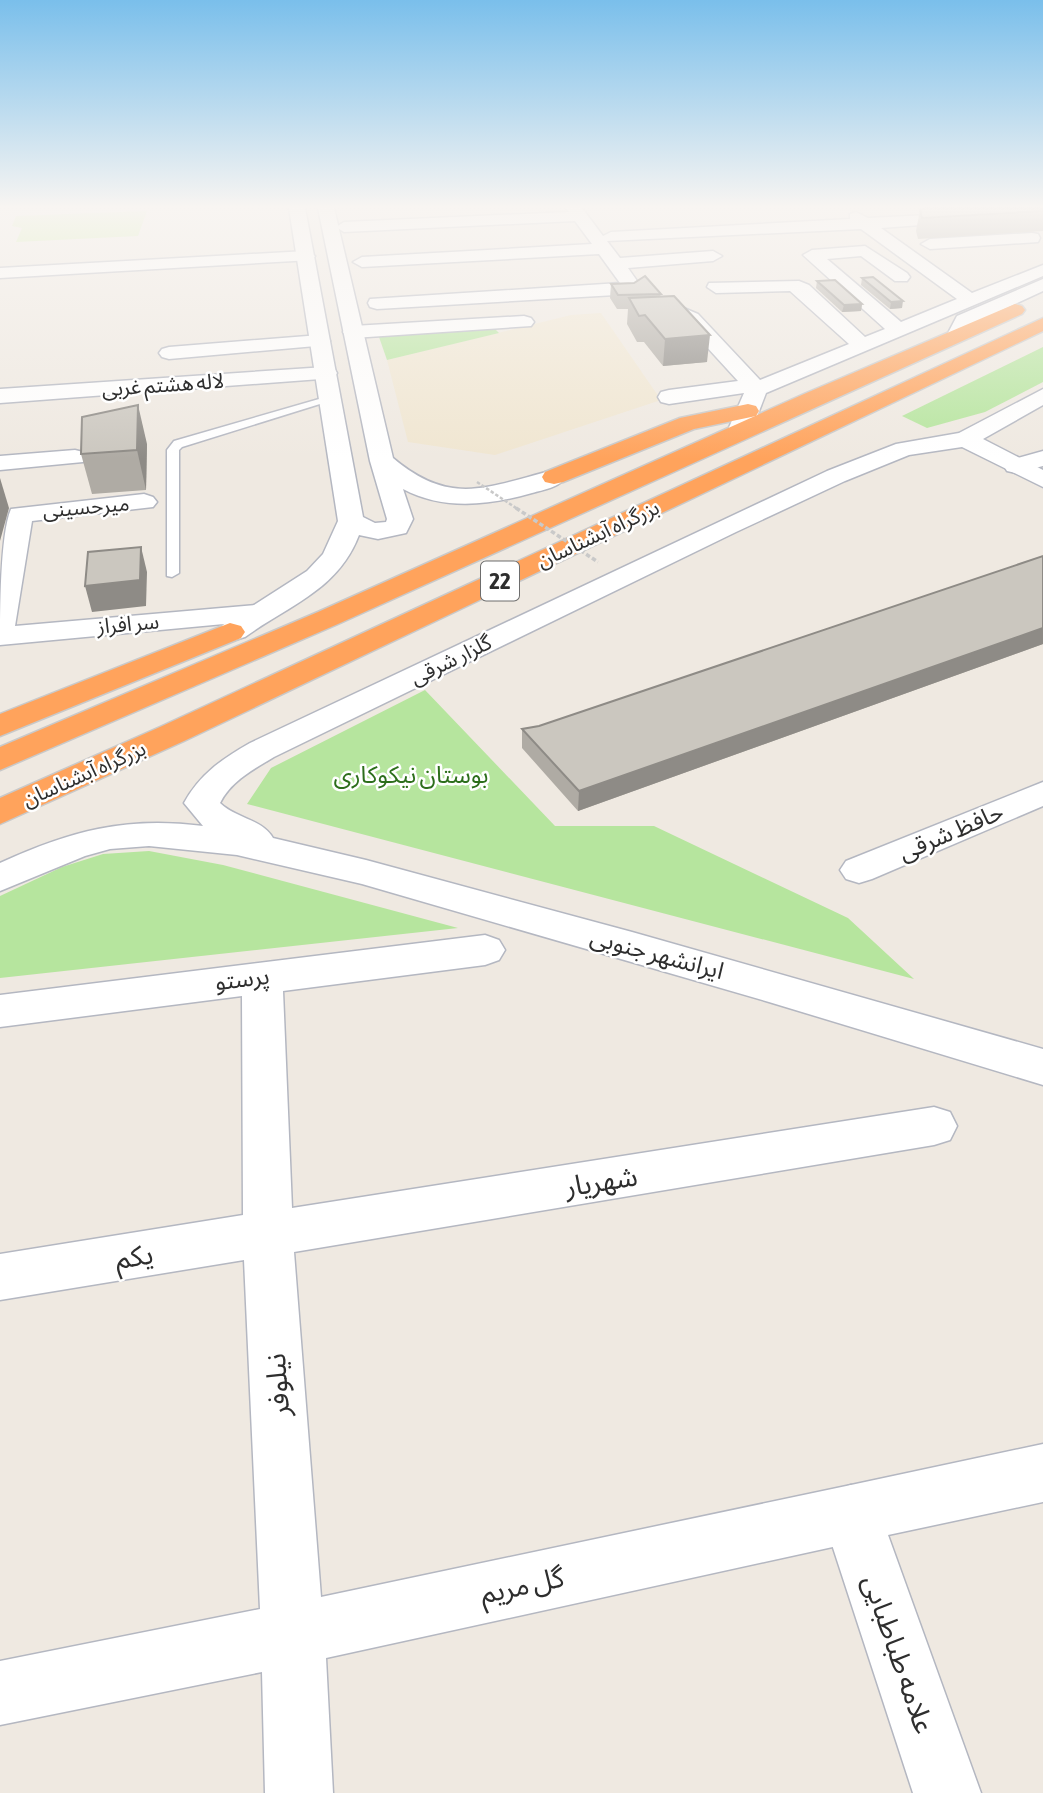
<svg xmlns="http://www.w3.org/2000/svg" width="1043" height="1793" font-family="'Asap Condensed','Noto Sans Arabic',sans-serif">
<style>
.education{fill:#f0e6d1}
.green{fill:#b6e59e}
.pitch{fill:#c9ec9a}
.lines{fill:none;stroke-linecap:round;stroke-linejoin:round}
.lane-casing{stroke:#b4b7c1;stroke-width:3}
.street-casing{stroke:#b4b7c1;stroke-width:3}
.secondary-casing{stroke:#b4b7c1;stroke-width:3}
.highway-casing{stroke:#c9c9c9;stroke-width:3}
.lane{fill:#fff;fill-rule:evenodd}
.street{fill:#fff;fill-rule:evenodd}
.secondary{fill:#fff;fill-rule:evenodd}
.highway{fill:#ffa35c;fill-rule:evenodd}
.path-bridge-far1{stroke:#c9c9c9;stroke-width:2.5;stroke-dasharray:3.5 2;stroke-linecap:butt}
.path-bridge{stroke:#c9c9c9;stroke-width:3.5;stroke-dasharray:4.5 2.5;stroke-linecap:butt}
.wall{fill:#afaba4}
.shaded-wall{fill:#8e8b86}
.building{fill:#cbc7bf;stroke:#8e8b86;stroke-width:2}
.labels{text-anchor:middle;stroke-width:5;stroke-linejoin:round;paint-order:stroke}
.far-street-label{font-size:21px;fill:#2e2e2e;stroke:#fff}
.shield{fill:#fff;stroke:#6d6d6d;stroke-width:2}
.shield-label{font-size:23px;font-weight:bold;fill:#2e2e2e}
.park-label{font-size:24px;fill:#2c6e1b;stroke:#fff}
.street-label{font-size:24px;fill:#2e2e2e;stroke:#fff}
.near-street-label{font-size:28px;fill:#2e2e2e;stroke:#fff}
</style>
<rect width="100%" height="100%" fill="#efe9e1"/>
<polygon class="education" points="601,313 661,400 495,455 408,442 387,360 571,315"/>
<g class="green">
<polygon points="494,328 499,333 387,360 379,337"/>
<polygon points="1043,347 1043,382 985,412 927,428 902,416"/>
<polygon points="425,690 555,826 654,826 848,918 914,979 247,804 271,768"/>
<polygon points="149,851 223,865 458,928 0,978 0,896 62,867 103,854"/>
</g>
<polygon class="pitch" points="147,211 138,236 16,242 22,228 12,226 16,216"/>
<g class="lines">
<defs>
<polygon id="lane" points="326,397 336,399 182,447 179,450 179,573 172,577 167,576 167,450 174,441"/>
<g id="street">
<polygon points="566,208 582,208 603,236 611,232 850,219 850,214 856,212 868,218 968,213 974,215 976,218 974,221 881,228 972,293 1043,265 1043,276 766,393 751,432 747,437 731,437 727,432 744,393 669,404 661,402 658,397 661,392 669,390 738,381 684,322 676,318 659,317 656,313 659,309 679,306 698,314 760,380 849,344 790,291 716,293 707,287 709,283 799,281 809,285 865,337 885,329 803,255 812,250 865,246 907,273 910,277 907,281 895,281 861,256 827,259 901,322 957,299 861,229 607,241 620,258 713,251 722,256 713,261 628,268 642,288 633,294 377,309 370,307 368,303 370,299 620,283 599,254 362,267 353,262 362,257 592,244 575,221 344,232 336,227 344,222 569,212"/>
<polygon points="1032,233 1038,234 1040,238 1038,242 930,249 921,244 930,239"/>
<polygon points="306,251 315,256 312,260 0,278 0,268"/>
<polygon points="524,316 531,318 534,322 531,326 353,338 346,336 343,332 346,328 353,326"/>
<polygon points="320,335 327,337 330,341 327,345 169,359 162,357 159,353 162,349 169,347"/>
<polygon points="326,367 334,368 337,373 334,378 0,403 0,389"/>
<polygon points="75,450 83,452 87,457 83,462 0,470 0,456"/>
<polygon points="1043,451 1043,466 1016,473 1007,471 1004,466 1007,461"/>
<path d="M144 494 153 497 157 502 153 507 32 521 15 626 256 605 266 608 271 614 266 620 0 645C0 613 0 534 11 509Z"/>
<polygon points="1043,782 1043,806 872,879 859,883 846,879 840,870 846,861"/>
<polygon points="485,935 499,940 505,950 499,960 485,965 283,991 292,1208 934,1107 950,1112 957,1126 950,1140 934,1145 294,1252 321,1597 851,1485 872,1493 880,1514 872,1535 851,1543 326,1658 333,1793 265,1793 262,1672 0,1725 0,1661 260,1609 244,1260 0,1300 0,1254 243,1215 242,996 0,1027 0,995"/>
</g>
<g id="secondary">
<path d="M289 208H305L363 517 375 523 386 522 387 519 370 461 318 208H334L393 458C452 508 489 486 554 470L563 472 566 477C560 487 543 490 532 493 490 505 444 511 403 489L413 519 406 533 378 539 359 535C338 590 289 605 245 637L234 640 223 637 219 631 223 625 307 571 323 554 338 521Z"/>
<polygon points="1043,279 1043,291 972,324 964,339 950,339 947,335 957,316"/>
<path d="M1043 389V405L983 439 1043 470V487L962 447 909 455 845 481 736 532 274 757C254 769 231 781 220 803 235 818 262 819 273 838L366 860 632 932 1043 1049V1085L769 1002 362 884 237 855 149 846 110 849 85 856 0 891V863C70 831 126 816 203 826L184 803C200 774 222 759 250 743L827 471 896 444 959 433Z"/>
<polygon points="1043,1444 1043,1502 888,1535 981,1793 913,1793 822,1514 830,1493 851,1485"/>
</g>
<g id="highway">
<polygon points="1015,304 1022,306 1025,310 1022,314 338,624 0,770 0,747 318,612 804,394"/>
<polygon points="1043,318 1043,331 184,741 0,824 0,798 160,727"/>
<polygon points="748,404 756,406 759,411 756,416 694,429 563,482 554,484 545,482 542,477 545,472 680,418"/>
<polygon points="230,623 241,626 245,632 241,638 0,736 0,714"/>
</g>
</defs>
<use href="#lane" class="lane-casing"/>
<use href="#street" class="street-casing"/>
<use href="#secondary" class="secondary-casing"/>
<use href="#highway" class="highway-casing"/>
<use href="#lane" class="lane"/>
<use href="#street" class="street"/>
<use href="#secondary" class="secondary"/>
<use href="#highway" class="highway"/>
<polyline class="path-bridge-far1" points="477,482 519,510"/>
<polyline class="path-bridge" points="516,508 598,562"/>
</g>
<g class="wall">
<polygon points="1043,208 1043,231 918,239 916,231 920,210"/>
<polygon points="862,278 902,308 890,309 861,285"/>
<polygon points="817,281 862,304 861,311 842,312 816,288"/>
<polygon points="611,284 661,294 660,297 707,362 663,366 644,342 637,342 627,324 628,309 617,309 610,298"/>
<polygon points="147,444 146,490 92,494 81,454"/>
<polygon points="1043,556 1043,644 578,811 522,748 522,729 539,726"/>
</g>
<g class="shaded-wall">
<polygon points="903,301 902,308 890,309 891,302"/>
<polygon points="862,304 861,311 842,312 844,305"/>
<polygon points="710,335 707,362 663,366 665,339"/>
<polygon points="138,405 147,444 146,490 137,450"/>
<polygon points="0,478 9,508 0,541"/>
<polygon points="141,547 147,572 146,606 92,612 85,586"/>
<polygon points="1043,628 1043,644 578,811 579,791"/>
</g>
<g class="building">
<polygon points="926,208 1043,208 1043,211 922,218 920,210"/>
<polygon points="645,276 661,294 618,295 611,284 634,283"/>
<polygon points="873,277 903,301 891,302 862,278"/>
<polygon points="835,280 862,304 844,305 817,281"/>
<polygon points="674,296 710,335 665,339 645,315 639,316 629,298"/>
<polygon points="138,405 137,450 81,454 82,417"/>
<polygon points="141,547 140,580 85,586 88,552"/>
<polygon points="1043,556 1043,628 579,791 522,729 539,726"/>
</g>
<linearGradient id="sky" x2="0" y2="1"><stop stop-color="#7abfeb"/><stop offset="0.45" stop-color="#f8f5f2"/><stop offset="1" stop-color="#f8f5f2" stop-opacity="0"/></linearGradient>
<rect width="1043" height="459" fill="url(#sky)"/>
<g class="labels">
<g class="far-street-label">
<text transform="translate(163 385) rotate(-4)" y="7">لاله هشتم غربی</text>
<text transform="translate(86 507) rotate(-5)" y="7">میرحسینی</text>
<text transform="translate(598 534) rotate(-25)" y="7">بزرگراه آبشناسان</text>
<text transform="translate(128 624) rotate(-5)" y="7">سر افراز</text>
<text transform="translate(451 660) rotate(-26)" y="7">گلزار شرقی</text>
<text transform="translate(84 774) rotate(-24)" y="7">بزرگراه آبشناسان</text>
</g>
<rect class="shield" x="481" y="561.5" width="38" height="39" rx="5"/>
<g class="shield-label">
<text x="500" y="589">22</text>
</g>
<g class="park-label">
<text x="411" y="783">بوستان نیکوکاری</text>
</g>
<g class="street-label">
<text transform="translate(951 832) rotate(-23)" y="8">حافظ شرقی</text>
<text transform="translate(657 954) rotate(15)" y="8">ایرانشهر جنوبی</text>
<text transform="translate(242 979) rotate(-7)" y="8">پرستو</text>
</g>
<g class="near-street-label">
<text transform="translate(601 1181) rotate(-9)" y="10">شهریار</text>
<text transform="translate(134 1256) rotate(-9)" y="10">یکم</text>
<text transform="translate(277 1385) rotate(-94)" y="10">نیلوفر</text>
<text transform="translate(522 1585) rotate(-12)" y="10">گل مریم</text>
<text transform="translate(899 1654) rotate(71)" y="10">علامه طباطبایی</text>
</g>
</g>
</svg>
